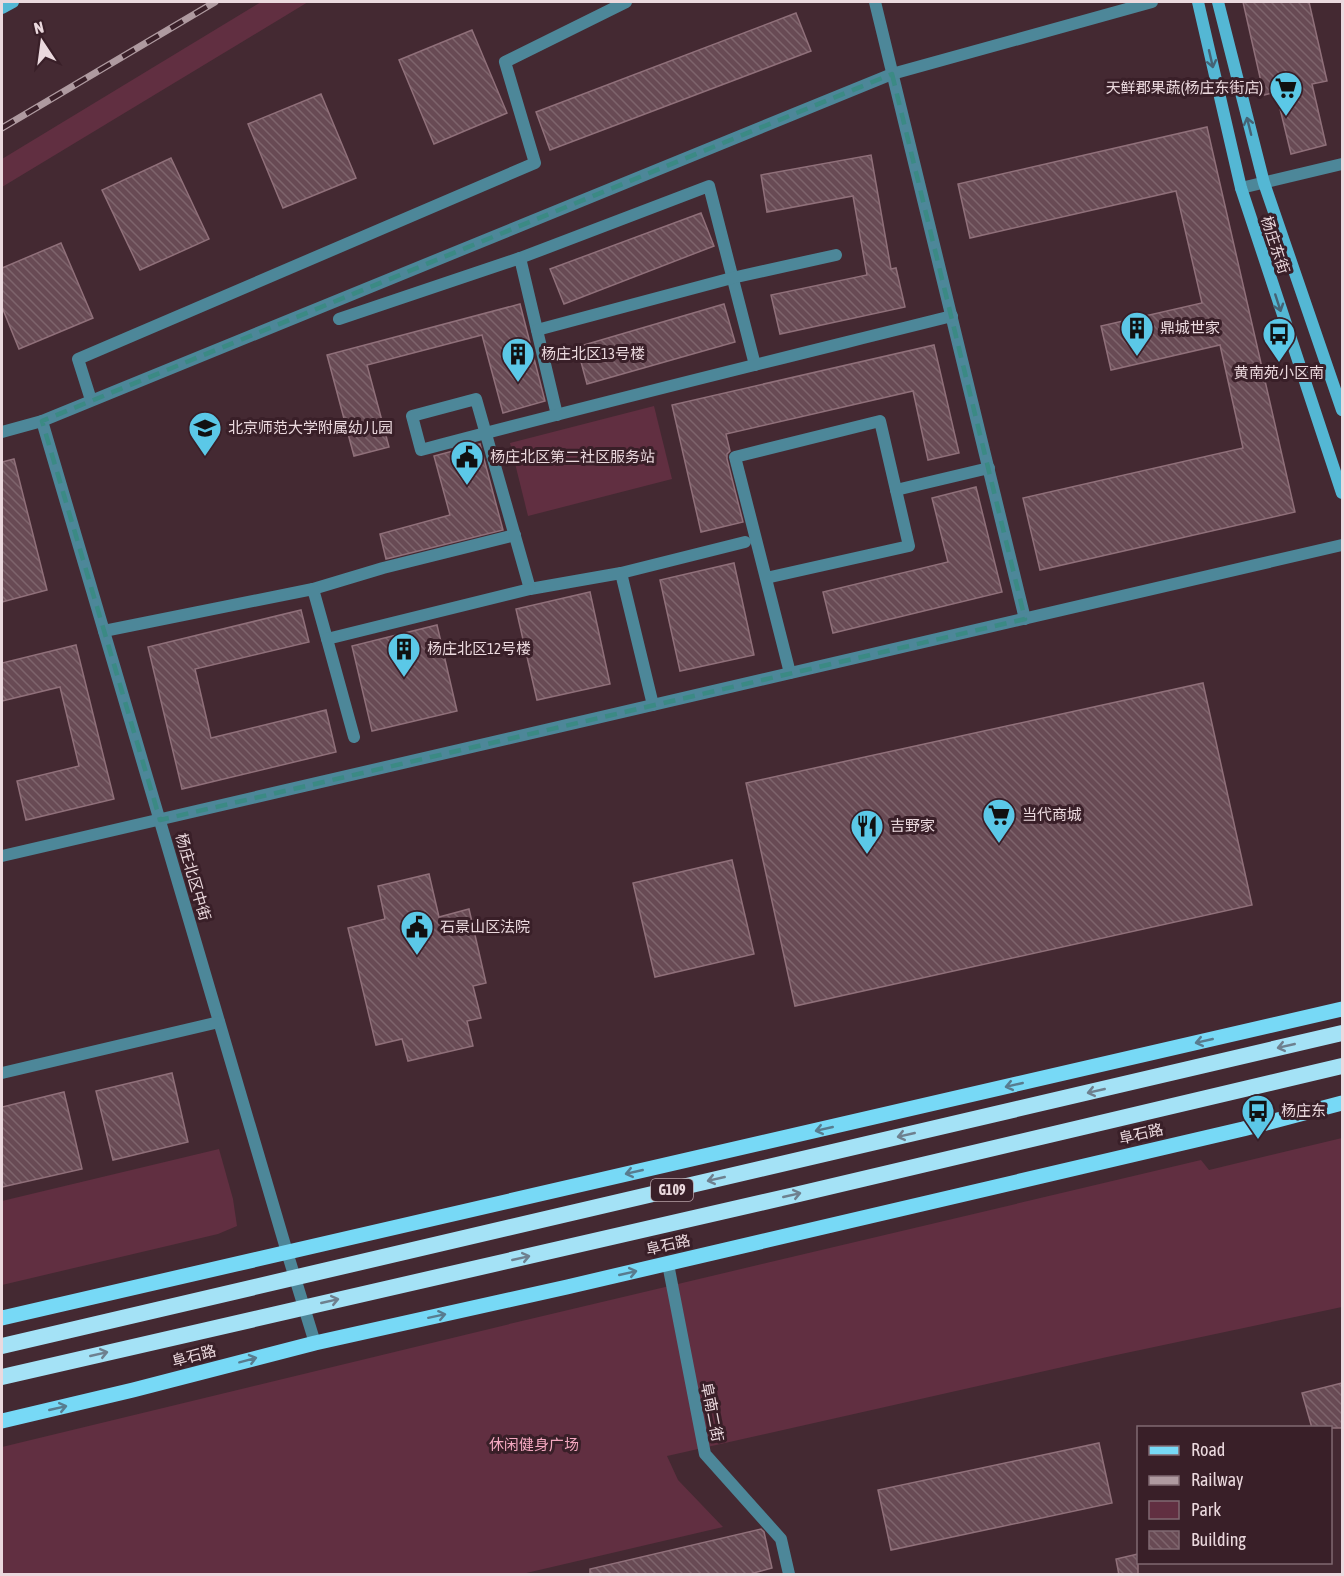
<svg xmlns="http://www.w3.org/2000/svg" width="1344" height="1576" font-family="'Asap Condensed','Noto Sans SC',sans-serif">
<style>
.park{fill:#612f41}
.building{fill:url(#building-back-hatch);stroke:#90707a;stroke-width:1.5}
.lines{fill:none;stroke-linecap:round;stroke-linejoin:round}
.minor{stroke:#4d8799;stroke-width:12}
.tertiary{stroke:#4d8799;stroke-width:12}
.secondary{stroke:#54b7d4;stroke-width:12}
.primary{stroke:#77d9f6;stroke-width:15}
.rail-casing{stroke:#af9aa0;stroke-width:7}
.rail{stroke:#391f28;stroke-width:4.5;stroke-dasharray:14;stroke-linecap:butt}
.trunk-bridge{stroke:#a4e2f6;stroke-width:16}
.oneway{stroke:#456375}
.oneway2{stroke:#587c8f}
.oneway3{stroke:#6e808f}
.marked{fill:none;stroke:#3b8a84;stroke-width:4.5;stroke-dasharray:12 8;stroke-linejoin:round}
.labels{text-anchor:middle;stroke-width:6;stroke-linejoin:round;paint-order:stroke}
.shield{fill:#391f28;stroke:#b6a1a7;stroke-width:1.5}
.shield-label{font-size:14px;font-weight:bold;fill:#ebd9de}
.poi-label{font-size:15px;fill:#ebd9de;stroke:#391f28;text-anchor:start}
.street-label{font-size:15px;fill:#ebd9de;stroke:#391f28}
.park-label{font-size:15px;fill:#f4a8c0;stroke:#391f28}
</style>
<defs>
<pattern id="building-back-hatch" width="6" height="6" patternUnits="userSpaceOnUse" patternTransform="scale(1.5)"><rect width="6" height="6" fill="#684a54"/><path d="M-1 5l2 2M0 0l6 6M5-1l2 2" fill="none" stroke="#7e646c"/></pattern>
</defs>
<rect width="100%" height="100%" fill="#442932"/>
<g class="park">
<polygon points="261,2 308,2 2,187 2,159"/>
<polygon points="654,406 672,479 528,516 510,443"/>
<polygon points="1342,1138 1342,1307 1107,1357 667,1456 678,1480 723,1527 522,1574 2,1574 2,1447 526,1320 1201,1160 1209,1170"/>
<polygon points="219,1149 233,1199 237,1226 218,1234 2,1285 2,1201"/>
</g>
<g class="building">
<polygon points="1243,2 1309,2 1327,81 1312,84 1326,145 1291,154 1276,92 1264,95"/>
<polygon points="796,13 811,51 550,150 536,112"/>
<polygon points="472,30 507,113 434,144 399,60"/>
<polygon points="321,94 356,178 283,208 248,124"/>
<polygon points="1207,127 1295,512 1040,570 1023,498 1243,448 1220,345 1111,370 1101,326 1202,303 1176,191 970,238 958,184"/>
<polygon points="871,155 891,269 896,268 905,307 780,334 771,295 867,275 853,196 767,212 761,175"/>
<polygon points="171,158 209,239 140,270 102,190"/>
<polygon points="701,213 714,246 564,304 550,269"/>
<polygon points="61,243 93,318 19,349 2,307 2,268"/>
<polygon points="520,304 545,401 503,413 482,335 367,365 389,447 354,456 327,355"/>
<polygon points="724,304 735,342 587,384 577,347"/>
<polygon points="934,345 959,453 928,460 913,391 726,434 730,451 727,454 727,459 743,522 701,532 672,405"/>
<polygon points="480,444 503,530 386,559 380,534 450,515 434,456"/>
<polygon points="14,459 47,590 2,602 2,462"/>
<polygon points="976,487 1002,592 833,633 823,592 948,562 932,498"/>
<polygon points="734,563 754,655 680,671 660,580"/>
<polygon points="590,592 610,684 537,700 516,609"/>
<polygon points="301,610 309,642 195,669 211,738 326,710 336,752 182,789 148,647"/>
<polygon points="437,625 457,711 372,731 352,646"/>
<polygon points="76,645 114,799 26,820 17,781 79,766 60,687 2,701 2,663"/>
<polygon points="1203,683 1252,905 795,1006 746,783"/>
<polygon points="732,860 754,954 655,977 633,883"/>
<polygon points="429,874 439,917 469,909 486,983 473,986 481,1018 467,1021 473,1046 408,1061 402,1039 376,1045 348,928 385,919 378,886"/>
<polygon points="172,1073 188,1142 113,1160 96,1091"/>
<polygon points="64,1092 82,1169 2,1187 2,1107"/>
<polygon points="1342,1383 1342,1428 1312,1428 1302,1393"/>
<polygon points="1099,1443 1112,1503 891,1550 878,1490"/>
<polygon points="761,1529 764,1532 772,1568 746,1575 590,1575 590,1569"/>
<polygon points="1138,1554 1138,1575 1119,1575 1116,1559"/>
</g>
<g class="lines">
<g class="minor">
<polyline points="875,2 1025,619"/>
<polyline points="520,258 709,186 755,365"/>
<polyline points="339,319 520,258 557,415"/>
<polyline points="537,330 732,278 836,255"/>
<polyline points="91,400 78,359 535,163 505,62 626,2"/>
<polyline points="42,421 287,1252 315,1343"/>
<polyline points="2,432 42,421 892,74 1152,2"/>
<polyline points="896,490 989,468"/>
<polyline points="621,573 745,542"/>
<polyline points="766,578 909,546 880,421 735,457 790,673"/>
<polyline points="313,589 383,568 515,535"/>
<polyline points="104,631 313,589 327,639"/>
<path d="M653 705 621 573 530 589 476 399 412 416 421 450C598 403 775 360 952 316"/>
<polyline points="354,737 327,639 530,589"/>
<polyline points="2,856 1342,545"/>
<polyline points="2,1073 219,1022"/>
<polyline points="668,1264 705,1454 781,1539 789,1574"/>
</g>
<polyline class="tertiary" points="1241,188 1342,164"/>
<g class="secondary">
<polyline points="1198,2 1241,188 1342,493"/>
<polyline points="1218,2 1264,183 1342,410"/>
<polyline points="2,8 13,2"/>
</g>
<g class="primary">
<polyline points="2,1318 1342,1009"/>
<polyline points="2,1421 133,1390 315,1343 567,1287 1243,1129 1342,1103"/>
</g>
<defs>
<polyline id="rail" points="2,128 215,2"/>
</defs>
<use href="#rail" class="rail-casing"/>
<use href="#rail" class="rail"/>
<g class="trunk-bridge">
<polyline points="2,1346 1342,1033"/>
<polyline points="2,1377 799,1194 1342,1066"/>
</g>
</g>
<defs><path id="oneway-shaft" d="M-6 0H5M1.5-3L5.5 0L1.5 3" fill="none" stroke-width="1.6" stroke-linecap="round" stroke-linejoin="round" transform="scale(1.5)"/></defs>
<g class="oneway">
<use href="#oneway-shaft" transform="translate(1211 59) rotate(77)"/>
<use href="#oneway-shaft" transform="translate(1249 126) rotate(-104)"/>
<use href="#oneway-shaft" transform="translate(1278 303) rotate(72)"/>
</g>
<g class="oneway2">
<use href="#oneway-shaft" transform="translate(1204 1041) rotate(167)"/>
<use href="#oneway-shaft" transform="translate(1014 1085) rotate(167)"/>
<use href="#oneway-shaft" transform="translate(824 1129) rotate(167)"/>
<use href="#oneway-shaft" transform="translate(634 1172) rotate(167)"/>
<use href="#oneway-shaft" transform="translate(628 1273) rotate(-13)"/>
<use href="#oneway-shaft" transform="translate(437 1316) rotate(-12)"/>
<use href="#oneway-shaft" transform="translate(248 1360) rotate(-15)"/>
<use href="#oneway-shaft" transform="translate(58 1408) rotate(-13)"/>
</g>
<g class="oneway3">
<use href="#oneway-shaft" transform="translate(1286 1046) rotate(167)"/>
<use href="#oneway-shaft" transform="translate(1096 1091) rotate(167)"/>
<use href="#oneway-shaft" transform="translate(906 1135) rotate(167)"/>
<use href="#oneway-shaft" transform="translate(716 1179) rotate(167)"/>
<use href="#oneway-shaft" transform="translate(792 1195) rotate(-13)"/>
<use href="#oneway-shaft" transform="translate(521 1258) rotate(-13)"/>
<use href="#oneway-shaft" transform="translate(330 1301) rotate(-13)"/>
<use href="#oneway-shaft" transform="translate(99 1354) rotate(-13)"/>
</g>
<path class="marked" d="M892 74 1025 619 160 820 42 421Z"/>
<defs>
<symbol id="supermarket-pin" viewBox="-11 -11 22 30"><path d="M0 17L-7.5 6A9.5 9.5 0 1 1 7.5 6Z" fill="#5bc8e7" stroke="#391f28"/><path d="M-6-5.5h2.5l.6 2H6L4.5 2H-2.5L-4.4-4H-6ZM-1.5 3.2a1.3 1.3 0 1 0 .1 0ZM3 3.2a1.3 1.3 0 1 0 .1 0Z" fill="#111"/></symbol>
<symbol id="building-pin" viewBox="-11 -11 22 30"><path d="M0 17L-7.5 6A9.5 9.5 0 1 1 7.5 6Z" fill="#5bc8e7" stroke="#391f28"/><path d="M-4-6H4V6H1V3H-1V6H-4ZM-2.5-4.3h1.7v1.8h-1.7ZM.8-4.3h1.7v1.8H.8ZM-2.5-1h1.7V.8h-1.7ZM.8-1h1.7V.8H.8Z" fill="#111"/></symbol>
<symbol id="bus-pin" viewBox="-11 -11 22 30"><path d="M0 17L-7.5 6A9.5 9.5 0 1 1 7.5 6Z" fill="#5bc8e7" stroke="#391f28"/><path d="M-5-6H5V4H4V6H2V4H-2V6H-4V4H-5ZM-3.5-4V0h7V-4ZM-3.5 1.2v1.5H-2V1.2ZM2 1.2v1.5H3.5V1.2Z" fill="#111"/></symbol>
<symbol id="school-pin" viewBox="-11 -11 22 30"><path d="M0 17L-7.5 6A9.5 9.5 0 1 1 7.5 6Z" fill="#5bc8e7" stroke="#391f28"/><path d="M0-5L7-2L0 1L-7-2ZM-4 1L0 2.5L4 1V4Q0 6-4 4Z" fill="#111"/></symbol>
<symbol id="civic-pin" viewBox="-11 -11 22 30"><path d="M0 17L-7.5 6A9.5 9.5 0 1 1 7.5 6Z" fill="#5bc8e7" stroke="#391f28"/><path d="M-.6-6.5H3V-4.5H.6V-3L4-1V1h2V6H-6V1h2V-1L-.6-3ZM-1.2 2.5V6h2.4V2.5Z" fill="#111"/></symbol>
<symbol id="restaurant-pin" viewBox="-11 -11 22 30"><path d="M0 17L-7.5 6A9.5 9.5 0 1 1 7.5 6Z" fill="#5bc8e7" stroke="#391f28"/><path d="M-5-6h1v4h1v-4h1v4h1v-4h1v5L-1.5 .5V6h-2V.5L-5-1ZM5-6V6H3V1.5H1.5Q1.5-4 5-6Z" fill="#111"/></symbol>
</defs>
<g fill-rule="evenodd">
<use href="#supermarket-pin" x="1267" y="69" width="38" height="52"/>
<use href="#building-pin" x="1118" y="309" width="38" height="52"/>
<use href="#bus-pin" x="1260" y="315" width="38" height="52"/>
<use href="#building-pin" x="499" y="335" width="38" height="52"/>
<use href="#school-pin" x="186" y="409" width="38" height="52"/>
<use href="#civic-pin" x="448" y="438" width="38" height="52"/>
<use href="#building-pin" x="385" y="630" width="38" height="52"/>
<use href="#supermarket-pin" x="980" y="796" width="38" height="52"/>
<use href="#restaurant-pin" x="848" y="807" width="38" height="52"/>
<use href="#civic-pin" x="398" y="908" width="38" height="52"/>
<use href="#bus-pin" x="1239" y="1092" width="38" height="52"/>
</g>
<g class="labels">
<rect class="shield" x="651" y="1179" width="42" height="22" rx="4.5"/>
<g class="shield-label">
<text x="672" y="1195">G109</text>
</g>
<g class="poi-label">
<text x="1263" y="93" text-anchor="end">天鲜郡果蔬(杨庄东街店)</text>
<text x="1160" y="333">鼎城世家</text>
<text x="541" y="359">杨庄北区13号楼</text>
<text x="1279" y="378" text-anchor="middle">黄南苑小区南</text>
<text x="228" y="433">北京师范大学附属幼儿园</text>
<text x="490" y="462">杨庄北区第二社区服务站</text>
<text x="427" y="654">杨庄北区12号楼</text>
<text x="1022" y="820">当代商城</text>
<text x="890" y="831">吉野家</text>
<text x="440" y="932">石景山区法院</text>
<text x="1281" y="1116">杨庄东</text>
</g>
<g class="street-label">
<text transform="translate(1275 245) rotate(72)" y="5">杨庄东街</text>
<text transform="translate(193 877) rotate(74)" y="5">杨庄北区中街</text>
<text transform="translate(1141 1134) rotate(-13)" y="5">阜石路</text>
<text transform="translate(668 1245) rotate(-13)" y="5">阜石路</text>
<text transform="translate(194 1356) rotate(-15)" y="5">阜石路</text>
<text transform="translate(712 1412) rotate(79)" y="5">阜南二街</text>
</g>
<g class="park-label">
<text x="534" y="1450">休闲健身广场</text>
</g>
</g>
<rect width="1344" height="1576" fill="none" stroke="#ebd9de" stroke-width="6"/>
<rect x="1137" y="1426" width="195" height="138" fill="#391f28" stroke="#806971" stroke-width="1.5"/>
<rect x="1149" y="1446" width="30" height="9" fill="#77d9f6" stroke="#806971" stroke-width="1.5"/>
<text x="1191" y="1456" font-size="18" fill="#ebd9de">Road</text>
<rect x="1149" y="1476" width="30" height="9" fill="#af9aa0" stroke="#806971" stroke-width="1.5"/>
<text x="1191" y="1486" font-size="18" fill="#ebd9de">Railway</text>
<rect x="1149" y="1501" width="30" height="18" fill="#612f41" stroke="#806971" stroke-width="1.5"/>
<text x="1191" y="1516" font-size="18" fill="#ebd9de">Park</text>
<rect x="1149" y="1531" width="30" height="18" fill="url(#building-back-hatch)" stroke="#806971" stroke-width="1.5"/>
<text x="1191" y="1546" font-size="18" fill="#ebd9de">Building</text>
<g transform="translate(42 42) rotate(347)" stroke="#391f28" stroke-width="4.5" paint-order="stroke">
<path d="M0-4.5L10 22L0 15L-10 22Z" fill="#ebd9de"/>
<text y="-9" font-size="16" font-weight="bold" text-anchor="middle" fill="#ebd9de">N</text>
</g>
</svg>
